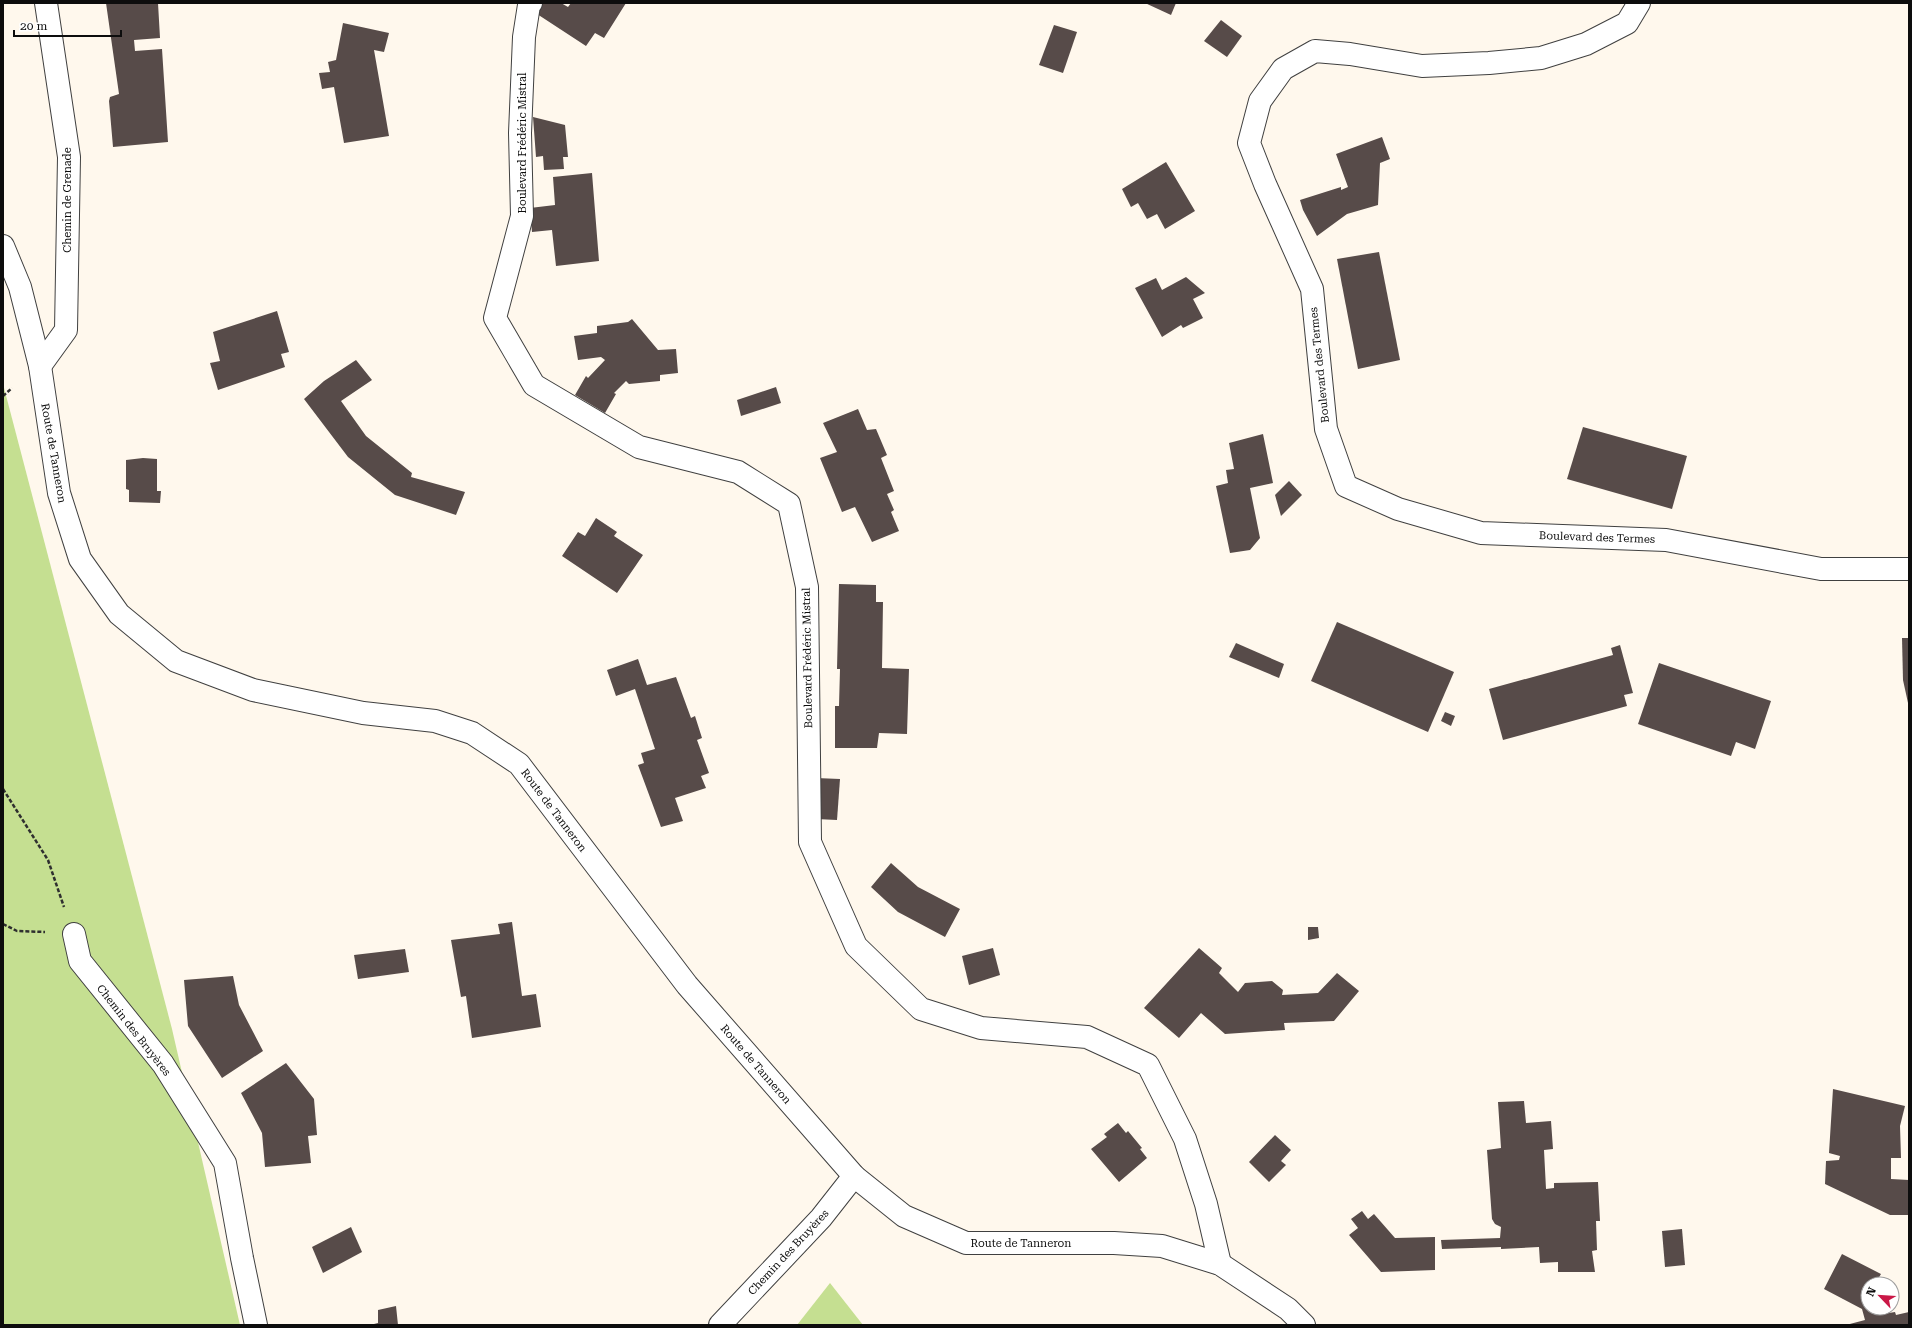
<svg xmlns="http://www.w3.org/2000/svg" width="1912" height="1328" font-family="'Roboto Serif',serif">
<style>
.forest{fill:#c5df91}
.building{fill:#574b49}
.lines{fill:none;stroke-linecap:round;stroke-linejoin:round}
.minor-casing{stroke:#404040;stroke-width:24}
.path{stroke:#2f2f2f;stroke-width:2.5;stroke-dasharray:4 2;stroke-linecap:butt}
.minor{stroke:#fff;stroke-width:22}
.labels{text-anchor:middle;stroke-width:4;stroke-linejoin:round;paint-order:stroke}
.street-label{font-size:11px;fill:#0d0d0d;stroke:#fff}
</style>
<rect width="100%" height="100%" fill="#fff8ed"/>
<g class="forest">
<polygon points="3,384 172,1029 240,1325 3,1325"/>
<polygon points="830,1283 863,1325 797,1325"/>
</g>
<g class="building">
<polygon points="106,3 158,3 160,38 134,40 135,51 162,49 168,142 113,147 109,101 110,97 119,94"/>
<polygon points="542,3 561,3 568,7 571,3 626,3 604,38 595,33 586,46 534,12"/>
<polygon points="1145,3 1176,3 1171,15"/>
<polygon points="1221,20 1242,36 1227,57 1204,41"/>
<polygon points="343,23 389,33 384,52 374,50 389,136 344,143 334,87 322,89 319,73 330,72 328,62 336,60"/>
<polygon points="1054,25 1077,32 1063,73 1039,65"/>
<polygon points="533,117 565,125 568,157 563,157 564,169 544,170 543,156 536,157"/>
<polygon points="1382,137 1390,159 1380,163 1378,205 1347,214 1317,236 1303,210 1300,200 1341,187 1341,190 1348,187 1336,154"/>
<polygon points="1166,162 1195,211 1165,229 1157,214 1147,219 1138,203 1131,207 1122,189"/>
<polygon points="592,173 599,261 556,266 552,230 532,232 530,208 555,205 553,177"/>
<polygon points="1379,252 1400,360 1358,369 1337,259"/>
<polygon points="1186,277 1205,293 1193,299 1203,318 1183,328 1181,325 1162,337 1135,288 1156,278 1162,290"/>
<polygon points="277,311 289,352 281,354 285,367 218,390 210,363 220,361 213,332"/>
<polygon points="632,319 658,350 676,349 678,373 660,375 660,381 629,384 626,381 614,393 616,394 605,413 575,395 586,376 588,378 605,360 601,357 578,360 574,336 597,333 597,326 628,322"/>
<polygon points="356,360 372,380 341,401 366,436 412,473 411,477 465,492 456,515 395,495 348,457 304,399 324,381"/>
<polygon points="776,387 781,403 741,416 737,400"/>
<polygon points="858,409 867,430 876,429 887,455 881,458 894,491 887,494 894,510 891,512 899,531 872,542 855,507 842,512 820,458 837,452 823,423"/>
<polygon points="1583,427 1687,456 1672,509 1567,479"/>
<polygon points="1263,434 1273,483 1250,488 1260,538 1250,550 1230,553 1216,486 1228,483 1226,470 1234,469 1229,443"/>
<polygon points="143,458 157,459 157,491 161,491 160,503 129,502 129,490 126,489 126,460"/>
<polygon points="1289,481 1302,495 1281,516 1275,495"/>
<polygon points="596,518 617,532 614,536 643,555 617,593 562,556 578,532 585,536"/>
<polygon points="839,584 876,585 876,602 883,602 882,668 909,669 907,734 879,733 877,748 835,748 835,706 839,706 840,669 837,669"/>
<polygon points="1337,622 1454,672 1428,732 1311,681"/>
<polygon points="1902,638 1909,638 1908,703 1903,680"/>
<polygon points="1236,643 1284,664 1279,678 1229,657"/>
<polygon points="1620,645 1633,693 1624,695 1627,706 1503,740 1489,689 1613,655 1611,648"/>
<polygon points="638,659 647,685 676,677 691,718 695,716 702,738 697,740 709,773 701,776 706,788 675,798 683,821 661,827 638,765 644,763 641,753 655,749 635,689 616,696 607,670"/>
<polygon points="1659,663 1771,701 1755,749 1736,742 1731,756 1638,724"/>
<polygon points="1445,712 1455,716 1451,726 1441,721"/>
<polygon points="816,778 840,779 837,820 816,819"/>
<polygon points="891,863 918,887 960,909 945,937 898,912 871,887"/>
<polygon points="512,922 522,996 536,994 541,1027 472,1038 466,996 461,997 451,940 500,934 498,924"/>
<polygon points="1308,927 1318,927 1319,938 1308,940"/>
<polygon points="993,948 1000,975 969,985 962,956"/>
<polygon points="1199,948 1222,968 1219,973 1238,992 1245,983 1272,981 1283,990 1282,995 1318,993 1337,973 1359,991 1334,1021 1284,1023 1285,1030 1225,1034 1201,1013 1179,1038 1144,1008"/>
<polygon points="405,949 409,972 358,979 354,955"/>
<polygon points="233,976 239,1005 263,1051 222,1078 188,1026 184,980"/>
<polygon points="286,1063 314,1099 317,1135 308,1136 311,1163 265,1167 262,1133 241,1093"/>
<polygon points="1833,1089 1905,1106 1900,1126 1901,1158 1891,1158 1891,1179 1909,1180 1908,1215 1890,1215 1825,1184 1826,1161 1839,1160 1840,1156 1829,1153"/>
<polygon points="1524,1101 1526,1123 1551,1121 1553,1149 1544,1150 1546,1189 1554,1188 1554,1183 1598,1182 1600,1221 1596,1221 1597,1250 1592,1251 1595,1272 1558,1272 1558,1262 1540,1263 1539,1247 1501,1249 1501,1247 1442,1249 1441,1240 1500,1238 1501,1227 1495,1224 1492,1219 1487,1150 1501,1148 1498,1102"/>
<polygon points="1118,1123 1126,1133 1128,1131 1142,1148 1140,1149 1147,1158 1119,1182 1091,1149 1107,1137 1104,1134"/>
<polygon points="1275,1135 1291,1150 1281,1161 1286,1165 1269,1182 1249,1162"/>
<polygon points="1362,1211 1368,1219 1374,1214 1395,1238 1435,1237 1435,1270 1381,1272 1349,1235 1358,1228 1351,1219"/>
<polygon points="351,1227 362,1252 323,1273 312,1247"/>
<polygon points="1682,1229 1685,1265 1665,1267 1662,1231"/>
<polygon points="1842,1254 1881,1274 1875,1284 1868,1284 1868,1308 1887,1308 1889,1313 1895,1312 1896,1315 1909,1312 1909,1325 1846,1325 1865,1320 1862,1309 1824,1289"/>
<polygon points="396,1306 398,1325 370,1325 378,1323 378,1310"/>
</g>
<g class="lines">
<defs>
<g id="minor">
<polyline points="531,3 529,5 524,37 520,133 522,216 495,318 534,385 639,447 738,472 789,504 807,587 810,842 856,946 921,1009 981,1028 1087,1037 1148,1065 1185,1139 1206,1204 1220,1264"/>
<polyline points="1639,3 1627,23 1586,44 1541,58 1489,63 1422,66 1350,54 1315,51 1283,69 1260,101 1249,143 1265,184 1312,289 1326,429 1346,486 1398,509 1481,533 1666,540 1821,569 1909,569"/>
<polyline points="3,246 20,287 40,366 59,493 80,559 119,614 176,661 253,690 363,713 435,721 472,733 519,764 687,985 854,1176 904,1216 966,1243 1114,1243 1162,1246 1220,1264 1288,1309 1304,1325"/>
<polyline points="40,366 66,330 69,157 46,3"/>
<polyline points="74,934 80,961 163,1064 225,1163 242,1258 256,1325"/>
<polyline points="720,1325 821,1218 854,1176"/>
</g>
</defs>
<use href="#minor" class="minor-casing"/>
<g class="path">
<polyline points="3,396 12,388"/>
<polyline points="3,789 48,860 64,907"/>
<polyline points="3,924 17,931 45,932"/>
</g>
<use href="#minor" class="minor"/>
</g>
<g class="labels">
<g class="street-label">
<text transform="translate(522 143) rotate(-90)" y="4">Boulevard Frédéric Mistral</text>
<text transform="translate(67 200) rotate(-90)" y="4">Chemin de Grenade</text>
<text transform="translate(1319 365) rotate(-96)" y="4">Boulevard des Termes</text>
<text transform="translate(54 453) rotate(80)" y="4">Route de Tanneron</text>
<text transform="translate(1597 537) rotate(2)" y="4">Boulevard des Termes</text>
<text transform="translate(807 658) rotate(-91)" y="4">Boulevard Frédéric Mistral</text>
<text transform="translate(554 810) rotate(53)" y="4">Route de Tanneron</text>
<text transform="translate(134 1030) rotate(52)" y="4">Chemin des Bruyères</text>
<text transform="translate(756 1064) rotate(49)" y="4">Route de Tanneron</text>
<text x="1021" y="1247">Route de Tanneron</text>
<text transform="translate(788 1252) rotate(-47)" y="4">Chemin des Bruyères</text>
</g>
</g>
<rect width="1912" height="1328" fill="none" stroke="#0d0d0d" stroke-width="8"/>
<g transform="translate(1880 1296) rotate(295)"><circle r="19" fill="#ffffff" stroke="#9e9e9e"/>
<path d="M0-3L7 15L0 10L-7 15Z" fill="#ca1847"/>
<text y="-6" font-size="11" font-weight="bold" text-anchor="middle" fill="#0d0d0d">N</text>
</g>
<path d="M14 30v6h107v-6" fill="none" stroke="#0d0d0d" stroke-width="2"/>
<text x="20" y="30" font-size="12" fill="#0d0d0d" stroke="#ffffff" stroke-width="3" paint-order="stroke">20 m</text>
</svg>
